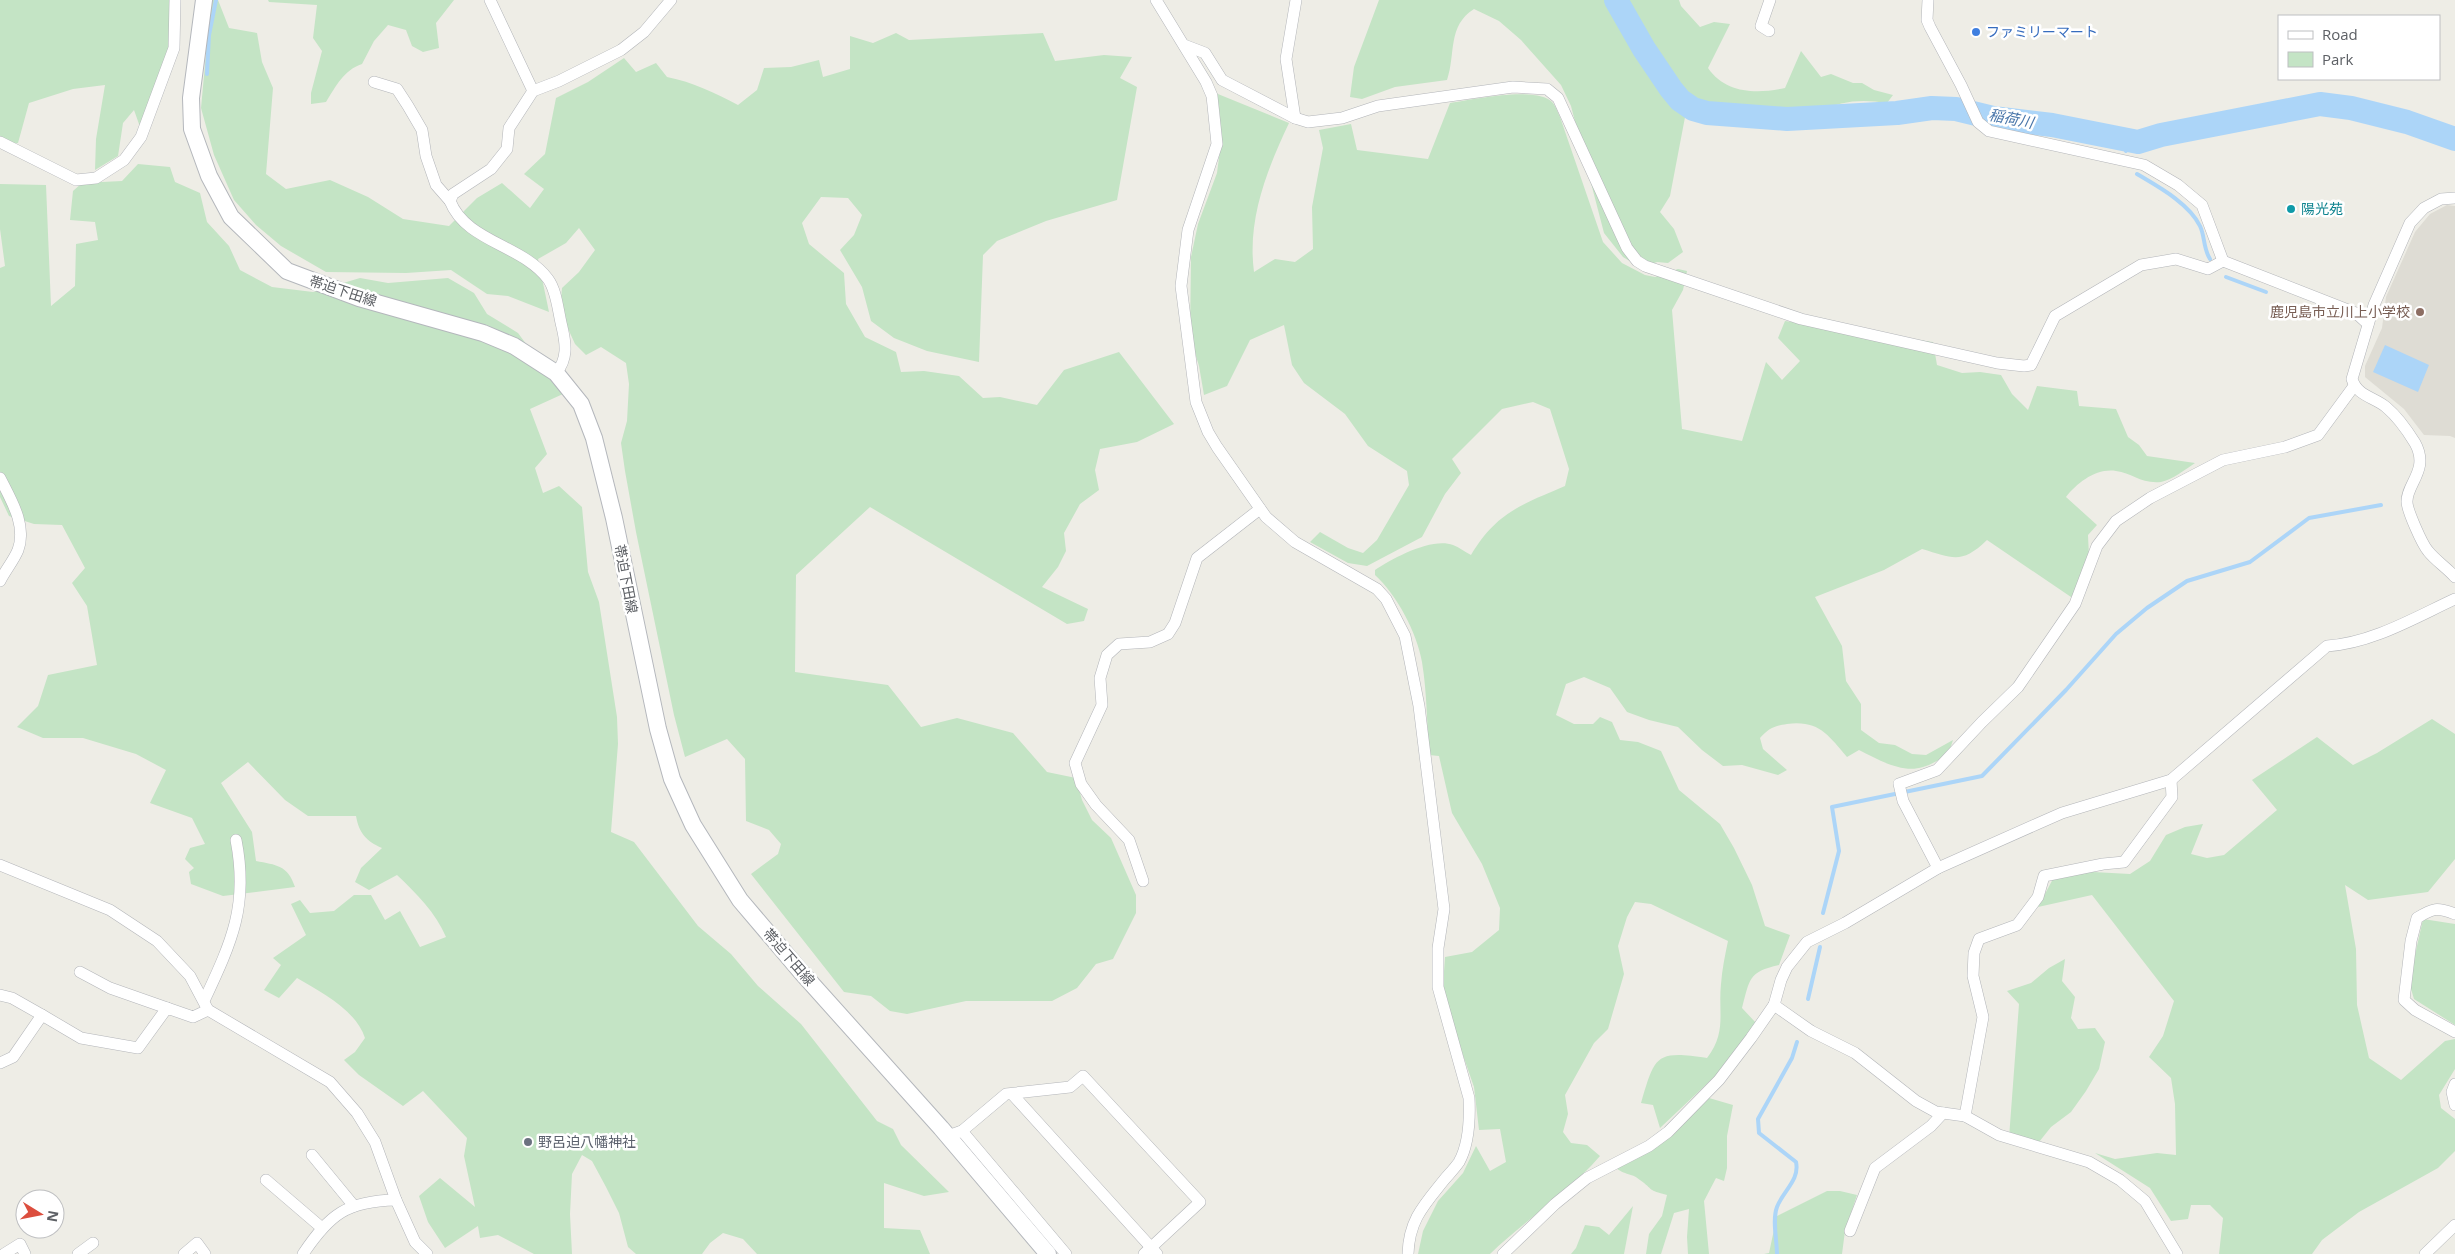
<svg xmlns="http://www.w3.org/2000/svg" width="2455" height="1254" font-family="'Open Sans','Noto Sans JP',sans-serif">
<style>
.education{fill:#dedcd4}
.green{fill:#c4e4c5}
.water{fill:#acd5f8}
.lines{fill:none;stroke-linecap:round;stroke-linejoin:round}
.stream{stroke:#acd5f8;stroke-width:4}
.river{stroke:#acd5f8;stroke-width:24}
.minor-casing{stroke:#b3b5b9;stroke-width:12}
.secondary-casing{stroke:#b4b7bc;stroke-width:18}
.minor{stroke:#fff;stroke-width:11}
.secondary{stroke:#fff;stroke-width:16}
.shop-dot{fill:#3f7fe0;stroke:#fff;stroke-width:2}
.culture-dot{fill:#0f9aa8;stroke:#fff;stroke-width:2}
.education-dot{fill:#8d6e63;stroke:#fff;stroke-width:2}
.worship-dot{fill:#6b7280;stroke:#fff;stroke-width:2}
.labels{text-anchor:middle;stroke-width:5;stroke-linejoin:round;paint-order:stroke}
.shop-label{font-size:14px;fill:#366cbe;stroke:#fff;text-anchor:start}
.culture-label{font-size:14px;fill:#0d838f;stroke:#fff;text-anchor:start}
.street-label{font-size:14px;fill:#5d6065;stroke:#fff}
.education-label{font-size:14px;fill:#785e54;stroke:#fff;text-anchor:end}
.worship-label{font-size:14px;fill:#5b616d;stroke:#fff;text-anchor:start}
.water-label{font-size:15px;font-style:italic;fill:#4976aa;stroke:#fff}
</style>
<rect width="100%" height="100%" fill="#eeede6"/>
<polygon class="education" points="2447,205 2455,206 2455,438 2450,436 2424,435 2404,409 2365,377 2365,366 2382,328 2386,297 2415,232 2430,214"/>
<g class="green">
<polygon points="0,0 171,0 170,58 139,135 139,124 134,110 123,123 118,156 95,170 96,139 105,85 73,89 29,103 18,143 0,145"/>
<path d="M211 0H218L229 28 257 33 262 62 273 88 266 174 286 189 330 180 368 197 403 219 449 226 477 198 502 183 530 208 544 189 524 174 545 154 556 98 588 82 624 58 636 72 656 63 667 77C693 82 715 93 738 105L757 90 764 68 791 67 819 60 823 77 850 69V36L873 43 896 33 909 40 1043 33 1055 61 1104 55 1132 57 1120 78 1137 87 1117 200 1046 221 997 241 983 255 979 362 927 351 894 338 871 321 862 287 840 250 854 235 862 215 848 198 821 197 802 223 809 244 844 273 846 304 865 337 896 352 901 372 924 371 959 376 983 398 1000 397 1037 405 1064 370 1119 352 1174 424 1137 442 1100 449 1095 470 1099 490 1080 504 1064 533 1066 551 1058 567 1042 587 1088 609 1084 621 1067 624 870 507 796 575 795 672 888 685 921 727 957 718 1013 733 1047 772 1076 778 1082 800 1092 820 1111 838 1136 895V913L1113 959 1096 964 1077 988 1052 1001H966L907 1014 890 1011 871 996 844 992 751 874 778 854 781 844 769 830 746 821 745 759 727 739 685 757 674 715 636 532 625 471 621 443 627 421 629 384 626 363 601 347 586 355 575 344 560 311 562 288 579 272 595 250 579 228 566 243 538 259 549 312 508 296 487 294 451 270 406 273 326 272 281 246 256 225 234 200 214 155 201 108Z"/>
<path d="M268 0H454L436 23 439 48 423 52 412 46 406 30 388 25 374 41 362 64C344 70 336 86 326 102L311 104V93L322 51 313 38 317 5 269 2Z"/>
<path d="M1379 0H1679L1681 6 1700 27 1714 22 1730 24 1708 68C1726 94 1757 94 1785 88L1801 51 1821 77 1831 74 1853 83H1862L1874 90 1893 95 1887 103C1863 99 1841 100 1820 112 1812 116 1801 125 1792 126 1768 130 1707 124 1686 112L1670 196 1660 212 1674 229 1683 252 1668 263 1657 262 1641 268 1623 257 1604 233 1571 106 1561 85 1521 40 1499 21 1474 9C1447 26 1456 54 1447 80L1395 87 1362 99 1350 97 1354 67Z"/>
<path d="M1213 92 1289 123C1267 170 1247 219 1254 272L1275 259 1295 262 1313 249 1312 207 1323 148 1319 130 1351 124 1357 150 1428 159 1450 103C1472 100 1537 85 1553 103 1556 107 1558 113 1560 117L1603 242 1622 263 1645 275 1655 277 1678 269 1687 271 1683 290 1672 310 1682 429 1742 441 1766 362 1782 380 1800 361 1778 338 1785 321 1933 342 1937 365 1962 373 1980 372 2001 375 2012 394 2028 410 2037 386 2077 391 2079 406 2116 409 2128 437 2139 445 2147 456 2195 463C2186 469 2172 480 2161 482 2141 484 2132 473 2116 471 2096 468 2077 483 2066 497L2097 525 2088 535C2089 562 2093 579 2071 597L1987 540C1961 565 1953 558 1922 549L1884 570 1815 597 1842 646 1846 681 1861 704V730L1879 743 1895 745 1912 754 1926 755 1953 740 1948 755C1940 759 1931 765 1923 767 1902 774 1877 759 1859 750L1847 757C1828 735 1819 720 1787 724 1774 726 1769 728 1760 738L1763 749 1787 770 1778 775 1742 765 1723 766 1702 750 1678 727 1649 720 1627 712 1610 688 1584 677 1566 684 1556 715 1574 724H1593L1600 717 1612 722 1620 740 1638 742 1661 751 1679 790 1720 824 1734 848 1752 885 1765 926 1790 935 1779 965C1748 972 1750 979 1742 1008L1757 1024 1729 1063 1660 1128 1653 1105 1641 1103C1655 1056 1655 1050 1707 1058 1727 1032 1718 1013 1721 984 1722 970 1725 955 1728 941L1651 904 1635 902 1627 917 1618 946 1624 974 1608 1029 1594 1043 1565 1095 1568 1114 1563 1132 1571 1143 1587 1145 1600 1156C1568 1193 1525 1220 1490 1254H1418L1423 1231 1438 1201 1463 1173 1476 1146 1490 1171 1506 1162 1500 1129 1479 1130 1474 1087 1455 1032 1443 986 1445 957 1472 952 1499 930 1500 908 1482 864 1452 813 1439 756 1429 755C1427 725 1427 692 1422 662 1417 633 1397 595 1375 575V570C1393 558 1432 537 1453 545 1459 547 1465 552 1471 555 1497 512 1521 505 1565 486L1569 469 1550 409 1533 402 1502 409 1452 459 1461 473 1445 494 1422 537 1367 566 1348 563 1310 542 1320 532 1348 548 1363 553 1377 540 1409 485 1407 471 1368 446 1345 414 1304 383 1292 365 1284 325 1250 340 1227 386 1204 395 1199 366 1190 336 1191 257 1198 224 1217 173 1221 142 1219 109Z"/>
<path d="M138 164 170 167 175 182 200 193 207 222 229 246 240 270 272 287 313 292 360 278 388 283 448 278 474 293 487 314 518 333 563 394 530 409 547 454 535 468 543 493 559 486 582 507 588 572 599 602 617 717 618 744 611 832 634 842 698 926 731 954 758 986 801 1024 877 1121 893 1129 901 1145 949 1192 924 1196 884 1183V1228L920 1230 930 1254H757L743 1239 723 1233 710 1243 702 1254H636L628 1247 619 1213 606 1187 592 1161 582 1155 572 1174 570 1214 572 1254H534L498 1235 480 1238 478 1226 445 1248 428 1222 419 1196 440 1178 475 1207 464 1156 467 1138 423 1091 403 1106 359 1075 344 1060 355 1052 365 1038C356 1010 321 992 297 978L279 998 264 990 281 965 273 958 306 935 291 904 300 900 310 913 334 911 354 895H371L385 920 400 911 420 947 446 937C436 913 416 893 397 875L369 890 355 882 361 868 382 848C366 841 359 833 356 816H308L285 800 248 762 221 783 252 832 256 861C276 865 288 865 295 887L223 896 191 884 189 872 194 868 185 859 190 848 205 844 192 818 150 803 166 770 136 754 83 738H43L17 727 38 706 48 675 97 665 87 606 72 583 85 568 62 525 34 524 9 516 0 497V268L5 266 0 229V184L46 185 51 306 75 286 76 244 98 240 95 222 70 220 73 191 82 183 122 181Z"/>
<polygon points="2432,719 2455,734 2455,859 2428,892 2368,900 2345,885 2356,949 2357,1005 2369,1058 2401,1080 2445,1041 2455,1039 2455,1069 2439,1095 2441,1108 2455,1119 2455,1151 2438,1168 2359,1212 2322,1240 2312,1254 2219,1254 2223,1218 2210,1205 2191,1205 2188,1219 2171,1221 2150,1188 2095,1153 2115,1159 2157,1153 2176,1155 2175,1104 2171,1078 2149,1057 2163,1036 2174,1001 2092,895 2038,907 2054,877 2093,872 2130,874 2150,861 2166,835 2185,827 2203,824 2191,854 2207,858 2224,855 2277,810 2252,780 2317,737 2353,765 2377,753"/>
<polygon points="2423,919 2455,924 2455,1025 2414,999 2409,982"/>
<polygon points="2065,959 2062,981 2075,997 2071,1018 2078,1029 2095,1028 2105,1042 2099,1069 2086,1091 2071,1112 2051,1127 2035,1147 2009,1138 2019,1004 2007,991 2031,983 2049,968"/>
<path d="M1709 1098 1733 1105 1727 1136V1168L1724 1181 1716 1178 1704 1201 1709 1254H1688L1687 1237 1689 1209 1674 1213 1661 1254H1646L1649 1234 1662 1216 1667 1195C1647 1190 1654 1190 1640 1180 1631 1172 1623 1176 1613 1165Z"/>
<polygon points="1827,1191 1840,1191 1857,1195 1845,1231 1842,1254 1764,1254 1769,1253 1777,1216"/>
<polygon points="1633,1206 1624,1254 1571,1254 1576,1248 1585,1225 1599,1227 1609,1235"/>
</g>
<polygon class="water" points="2385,345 2429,365 2418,392 2373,372"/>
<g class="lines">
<g class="stream">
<polyline points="207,74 209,35 216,0"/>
<polyline points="2121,139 2126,151"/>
<path d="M2137 174C2157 186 2189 203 2200 226 2205 236 2203 248 2210 259"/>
<polyline points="2226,277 2266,292"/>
<polyline points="1823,913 1839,851 1832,807 1982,776 2066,690 2116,634 2147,608 2187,581 2250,562 2309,518 2381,505"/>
<polyline points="1808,999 1820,947"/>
<path d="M1777 1254C1777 1241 1772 1220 1777 1207 1783 1191 1800 1180 1796 1162L1759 1133 1758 1119 1792 1058 1797 1042"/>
</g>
<polyline class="river" points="1616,0 1644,49 1671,89 1680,100 1693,109 1707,113 1787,119 1897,113 1932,108 1956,109 1993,118 2052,125 2138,142 2161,135 2320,104 2351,108 2407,122 2455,139"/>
<defs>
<g id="minor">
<polyline points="490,0 533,91"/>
<path d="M1156 0 1206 82 1212 96 1217 144 1188 230 1181 286 1196 402 1208 432 1217 447 1266 517 1295 542 1377 589 1386 599 1405 636 1419 706 1444 909 1438 948V987L1469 1098C1470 1118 1469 1144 1459 1162 1455 1168 1449 1174 1444 1180 1424 1205 1409 1220 1408 1254"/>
<polyline points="1928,0 1927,20 1930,27 1961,85 1978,122 1989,131 2144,165 2178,185 2202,205 2223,261"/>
<polyline points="1769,31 1761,26 1770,0"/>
<polyline points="1184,45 1205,53 1222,80 1295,118 1308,122 1342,118 1378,106 1513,87 1547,89 1558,98 1627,248 1637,261 1645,266 1801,319 1997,363 2024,366 2031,365 2055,316 2141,265 2176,259 2208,269 2223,261 2356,313 2368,324"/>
<polyline points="374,82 397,89 408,106 422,130 426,156 436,185 450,201"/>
<polyline points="1295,118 1286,59 1296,0"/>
<polyline points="0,142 76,180 96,178 124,160 141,137 174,48 175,0"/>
<path d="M2455 198 2441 199 2424 208 2410 223 2374 305 2352 379C2357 396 2374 397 2386 407 2398 417 2407 430 2415 443 2430 470 2406 484 2407 502 2407 510 2422 544 2428 551 2435 560 2447 568 2455 577"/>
<path d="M556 373C568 359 566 344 562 327 558 312 557 291 548 279 523 245 466 242 450 201L453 194 491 169 507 149 509 128 533 91 559 81 621 50 644 32 671 0"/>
<path d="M0 478C11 500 27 525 18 550 14 560 5 571 0 581"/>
<polyline points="0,865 110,910 157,941 190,976 208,1010 330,1082 357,1113 375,1142 396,1200 415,1242 427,1254"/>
<polyline points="1938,868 1903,801 1899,784 1937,770 1982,722 2018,687 2075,604 2097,546 2116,521 2150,498 2223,460 2285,447 2318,435 2354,386"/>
<polyline points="1143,881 1129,840 1096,805 1081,784 1075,763 1102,705 1100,678 1107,655 1119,644 1150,642 1168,634 1175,623 1197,558 1260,509"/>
<path d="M2455 914C2437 907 2433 908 2417 918L2411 941 2404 1000 2415 1010 2455 1032"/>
<polyline points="80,972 110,988 167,1008"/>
<polyline points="0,995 12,998 42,1015"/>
<path d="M204 1001C231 943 249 906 236 840"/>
<polyline points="1774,1005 1811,1031 1855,1053 1916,1101 1936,1112 1965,1116 1999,1135 2089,1162 2120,1180 2145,1201 2177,1254"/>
<polyline points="0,1063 13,1057 42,1015 81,1038 138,1048 167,1008 193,1017 208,1010"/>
<polyline points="2455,1084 2452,1092 2455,1105"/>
<polyline points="1013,1095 1157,1254"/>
<polyline points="1965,1116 1983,1017 1973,976 1974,953 1979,939 2017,925 2038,897 2044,876 2103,864 2124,862 2172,797 2171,780"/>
<polyline points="962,1131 1066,1254"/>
<polyline points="948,1136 962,1131 1006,1094 1070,1087 1083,1076 1200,1202 1144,1254"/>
<polyline points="312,1155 354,1206"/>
<polyline points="266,1180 322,1228"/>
<polyline points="1850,1231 1875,1168 1931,1126 1943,1113"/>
<polyline points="4,1254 20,1244 25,1254"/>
<polyline points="78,1254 93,1243"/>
<polyline points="184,1254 197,1243 205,1254"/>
<path d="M303 1254C330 1214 347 1201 396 1200"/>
<path d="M1503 1254 1555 1204 1587 1178 1649 1146 1668 1132 1719 1080 1751 1038 1774 1005 1781 980 1787 967 1807 942 1845 923 1938 868 2037 824 2062 813 2171 780 2327 646C2372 643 2414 618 2455 599"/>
<polyline points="2425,1254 2455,1225"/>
</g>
<polyline id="secondary" points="204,0 191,98 192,129 209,176 231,217 287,271 359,298 483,333 514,346 556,373 581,404 594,438 614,518 658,729 672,779 693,825 740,900 802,973 941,1128 1048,1254"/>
</defs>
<use href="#minor" class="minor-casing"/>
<use href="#secondary" class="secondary-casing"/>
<use href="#minor" class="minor"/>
<use href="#secondary" class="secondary"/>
</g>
<circle class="shop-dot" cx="1976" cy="32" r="5"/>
<circle class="culture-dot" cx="2291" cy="209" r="5"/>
<circle class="education-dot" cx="2420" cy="312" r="5"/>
<circle class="worship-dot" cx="528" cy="1142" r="5"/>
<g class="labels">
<g class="shop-label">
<text x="1986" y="37">ファミリーマート</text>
</g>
<g class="culture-label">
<text x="2301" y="214">陽光苑</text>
</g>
<g class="street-label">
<text transform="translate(343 291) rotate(18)" y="5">帯迫下田線</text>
<text transform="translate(626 579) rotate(79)" y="5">帯迫下田線</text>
<text transform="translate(789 957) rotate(49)" y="5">帯迫下田線</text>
</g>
<g class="education-label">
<text x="2410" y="317">鹿児島市立川上小学校</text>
</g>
<g class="worship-label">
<text x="538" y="1147">野呂迫八幡神社</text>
</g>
<g class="water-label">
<text transform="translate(2011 119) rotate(11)" y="5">稲荷川</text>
</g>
</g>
<rect x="2278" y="15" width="162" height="65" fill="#ffffff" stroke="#bebfc1"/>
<rect x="2288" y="31" width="25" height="8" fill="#ffffff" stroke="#bebfc1"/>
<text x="2322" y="40" font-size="15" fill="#5d6065">Road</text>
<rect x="2288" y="52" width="25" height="15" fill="#c4e4c5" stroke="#bebfc1"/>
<text x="2322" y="65" font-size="15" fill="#5d6065">Park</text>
<g transform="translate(40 1214) rotate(100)"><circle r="24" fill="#ffffff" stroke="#bebfc1"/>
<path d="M0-4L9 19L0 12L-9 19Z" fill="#dc4e3e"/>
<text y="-8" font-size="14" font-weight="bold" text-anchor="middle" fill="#5d6065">N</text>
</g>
</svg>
